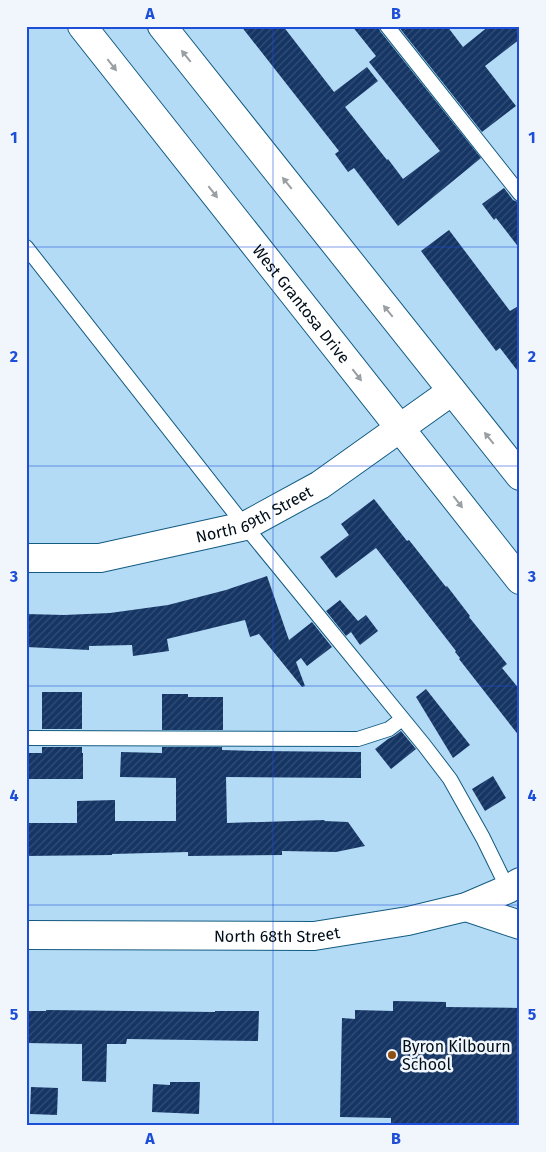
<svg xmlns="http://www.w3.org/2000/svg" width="546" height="1152" font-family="'Fira Sans',sans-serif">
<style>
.building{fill:url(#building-hatch)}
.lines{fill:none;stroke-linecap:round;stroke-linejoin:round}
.service-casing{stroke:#125b82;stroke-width:16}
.minor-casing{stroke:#125b82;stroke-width:30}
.tertiary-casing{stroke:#125b82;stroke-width:30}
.service{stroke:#fff;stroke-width:14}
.minor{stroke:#fff;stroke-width:28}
.tertiary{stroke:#fff;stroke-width:28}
.oneway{fill:#999fa3}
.grid{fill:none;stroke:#1d4ed8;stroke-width:1;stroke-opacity:0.55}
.poi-dot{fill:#8e5015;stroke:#f0f6fb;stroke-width:2}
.labels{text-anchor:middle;stroke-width:5;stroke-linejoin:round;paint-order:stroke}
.street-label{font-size:16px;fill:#000e19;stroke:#f0f6fb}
.poi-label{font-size:16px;fill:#000e19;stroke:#f0f6fb;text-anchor:start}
.neatline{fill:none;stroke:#1d4ed8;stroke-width:2}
.grid-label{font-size:16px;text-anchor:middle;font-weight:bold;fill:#1d4ed8}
</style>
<defs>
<pattern id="building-hatch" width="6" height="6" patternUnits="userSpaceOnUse" patternTransform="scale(1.25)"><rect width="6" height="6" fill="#153565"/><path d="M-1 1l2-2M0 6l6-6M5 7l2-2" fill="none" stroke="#344f76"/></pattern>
</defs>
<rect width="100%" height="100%" fill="#b4dbf5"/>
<g class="building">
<polygon points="241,26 283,26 334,92 367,67 378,81 345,107 387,160 388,159 403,179 440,151 369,62 376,56 352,26 378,26 380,31 481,158 398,226 354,168 348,172 335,154 339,151"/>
<polygon points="398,26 447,26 463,47 489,26 520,26 520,39 485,66 516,106 482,132"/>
<polygon points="504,188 513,200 520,203 520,249 496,218 494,220 482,204"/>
<polygon points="449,230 510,311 520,305 520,374 500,348 496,351 421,251"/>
<polygon points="374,499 407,541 409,540 446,587 447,586 470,616 469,617 507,664 502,668 520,690 520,737 459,659 460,658 455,652 456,651 376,548 336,578 320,557 349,535 341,524"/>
<polygon points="267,576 289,640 312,622 332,647 307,666 301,658 296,662 305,686 302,687 259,634 250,637 245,620 167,639 169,651 133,656 132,645 89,646 89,650 26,647 26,614 64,615 110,613 168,605 226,590"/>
<polygon points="340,600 358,621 366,615 378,631 360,645 351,632 346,636 326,611"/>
<polygon points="426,689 470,745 453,758 416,697"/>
<rect x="42" y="692" width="40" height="37"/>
<polygon points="162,694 188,694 188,697 223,697 223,730 162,730"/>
<polygon points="401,731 416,749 391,769 375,749 388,739 394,736"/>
<polygon points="42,747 82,747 82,753 83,753 83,779 26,779 26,753 42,753"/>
<polygon points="162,747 222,747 222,750 260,751 361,752 361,778 226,777 227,823 325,820 324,821 348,822 365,846 336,852 282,851 282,855 188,856 188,852 112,854 112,855 26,856 26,823 77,823 77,801 115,800 115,821 176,821 176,778 120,777 121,752 162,753"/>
<polygon points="493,776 506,798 485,811 472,789"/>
<polygon points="393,1001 446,1002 446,1007 520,1008 520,1126 391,1126 391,1118 340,1117 342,1018 355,1019 355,1010 393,1011"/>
<polygon points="46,1010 215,1012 215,1011 259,1011 258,1041 127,1039 126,1044 107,1044 106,1082 82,1081 82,1044 26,1043 26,1011 46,1011"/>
<polygon points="170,1082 200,1082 199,1114 152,1112 153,1084 170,1085"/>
<polygon points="31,1087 58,1088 57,1115 30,1114"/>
</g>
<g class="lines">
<defs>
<g id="service">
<polyline points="387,26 520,194"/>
<polyline points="26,247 245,526 424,745 450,779 483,838 508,889"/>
<polyline points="26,738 358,739 389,729 402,719"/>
</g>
<g id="minor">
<path id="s1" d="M26 558H100L245 526 320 485 452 391"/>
</g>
<g id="tertiary">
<path id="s2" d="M82 26 520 580"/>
<polyline points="162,26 520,476"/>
<polyline points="466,907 520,925"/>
<path id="s3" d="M26 935 314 936 408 921 466 907 508 889 520 882"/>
</g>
</defs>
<use href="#service" class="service-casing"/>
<use href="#minor" class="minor-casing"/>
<use href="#tertiary" class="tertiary-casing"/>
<use href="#service" class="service"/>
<use href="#minor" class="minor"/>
<use href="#tertiary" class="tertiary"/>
</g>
<defs><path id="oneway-solid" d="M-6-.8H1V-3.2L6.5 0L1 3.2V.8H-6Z" transform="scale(1.25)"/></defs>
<g class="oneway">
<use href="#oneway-solid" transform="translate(186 56) rotate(-129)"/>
<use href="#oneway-solid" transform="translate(112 65) rotate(52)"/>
<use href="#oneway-solid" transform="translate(287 183) rotate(-129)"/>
<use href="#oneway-solid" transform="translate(213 192) rotate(52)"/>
<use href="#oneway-solid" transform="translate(388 311) rotate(-129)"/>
<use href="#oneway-solid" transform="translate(357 375) rotate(52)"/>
<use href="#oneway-solid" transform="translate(489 438) rotate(-129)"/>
<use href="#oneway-solid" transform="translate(458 502) rotate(52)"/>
</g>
<path class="grid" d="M273 26V1126M26 247H520M26 466H520M26 686H520M26 905H520"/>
<circle class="poi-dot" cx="392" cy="1055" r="5"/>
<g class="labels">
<g class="street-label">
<text dy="6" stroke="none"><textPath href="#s2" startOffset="354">West Grantosa Drive</textPath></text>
<text dy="6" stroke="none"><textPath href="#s1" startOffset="235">North 69th Street</textPath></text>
<text dy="6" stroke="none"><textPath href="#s3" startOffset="251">North 68th Street</textPath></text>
</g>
<g class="poi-label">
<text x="402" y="1052">Byron Kilbourn<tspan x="402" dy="18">School</tspan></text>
</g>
</g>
<rect width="546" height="1152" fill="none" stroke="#f0f6fb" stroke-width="55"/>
<rect x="28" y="28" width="490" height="1096" class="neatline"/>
<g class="grid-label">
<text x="150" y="19">A</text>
<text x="396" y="19">B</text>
<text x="14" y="143">1</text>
<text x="532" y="143">1</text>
<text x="14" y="362">2</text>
<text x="532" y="362">2</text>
<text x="14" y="582">3</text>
<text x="532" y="582">3</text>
<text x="14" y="801">4</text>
<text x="532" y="801">4</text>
<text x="14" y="1020">5</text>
<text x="532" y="1020">5</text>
<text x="150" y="1144">A</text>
<text x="396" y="1144">B</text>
</g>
</svg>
